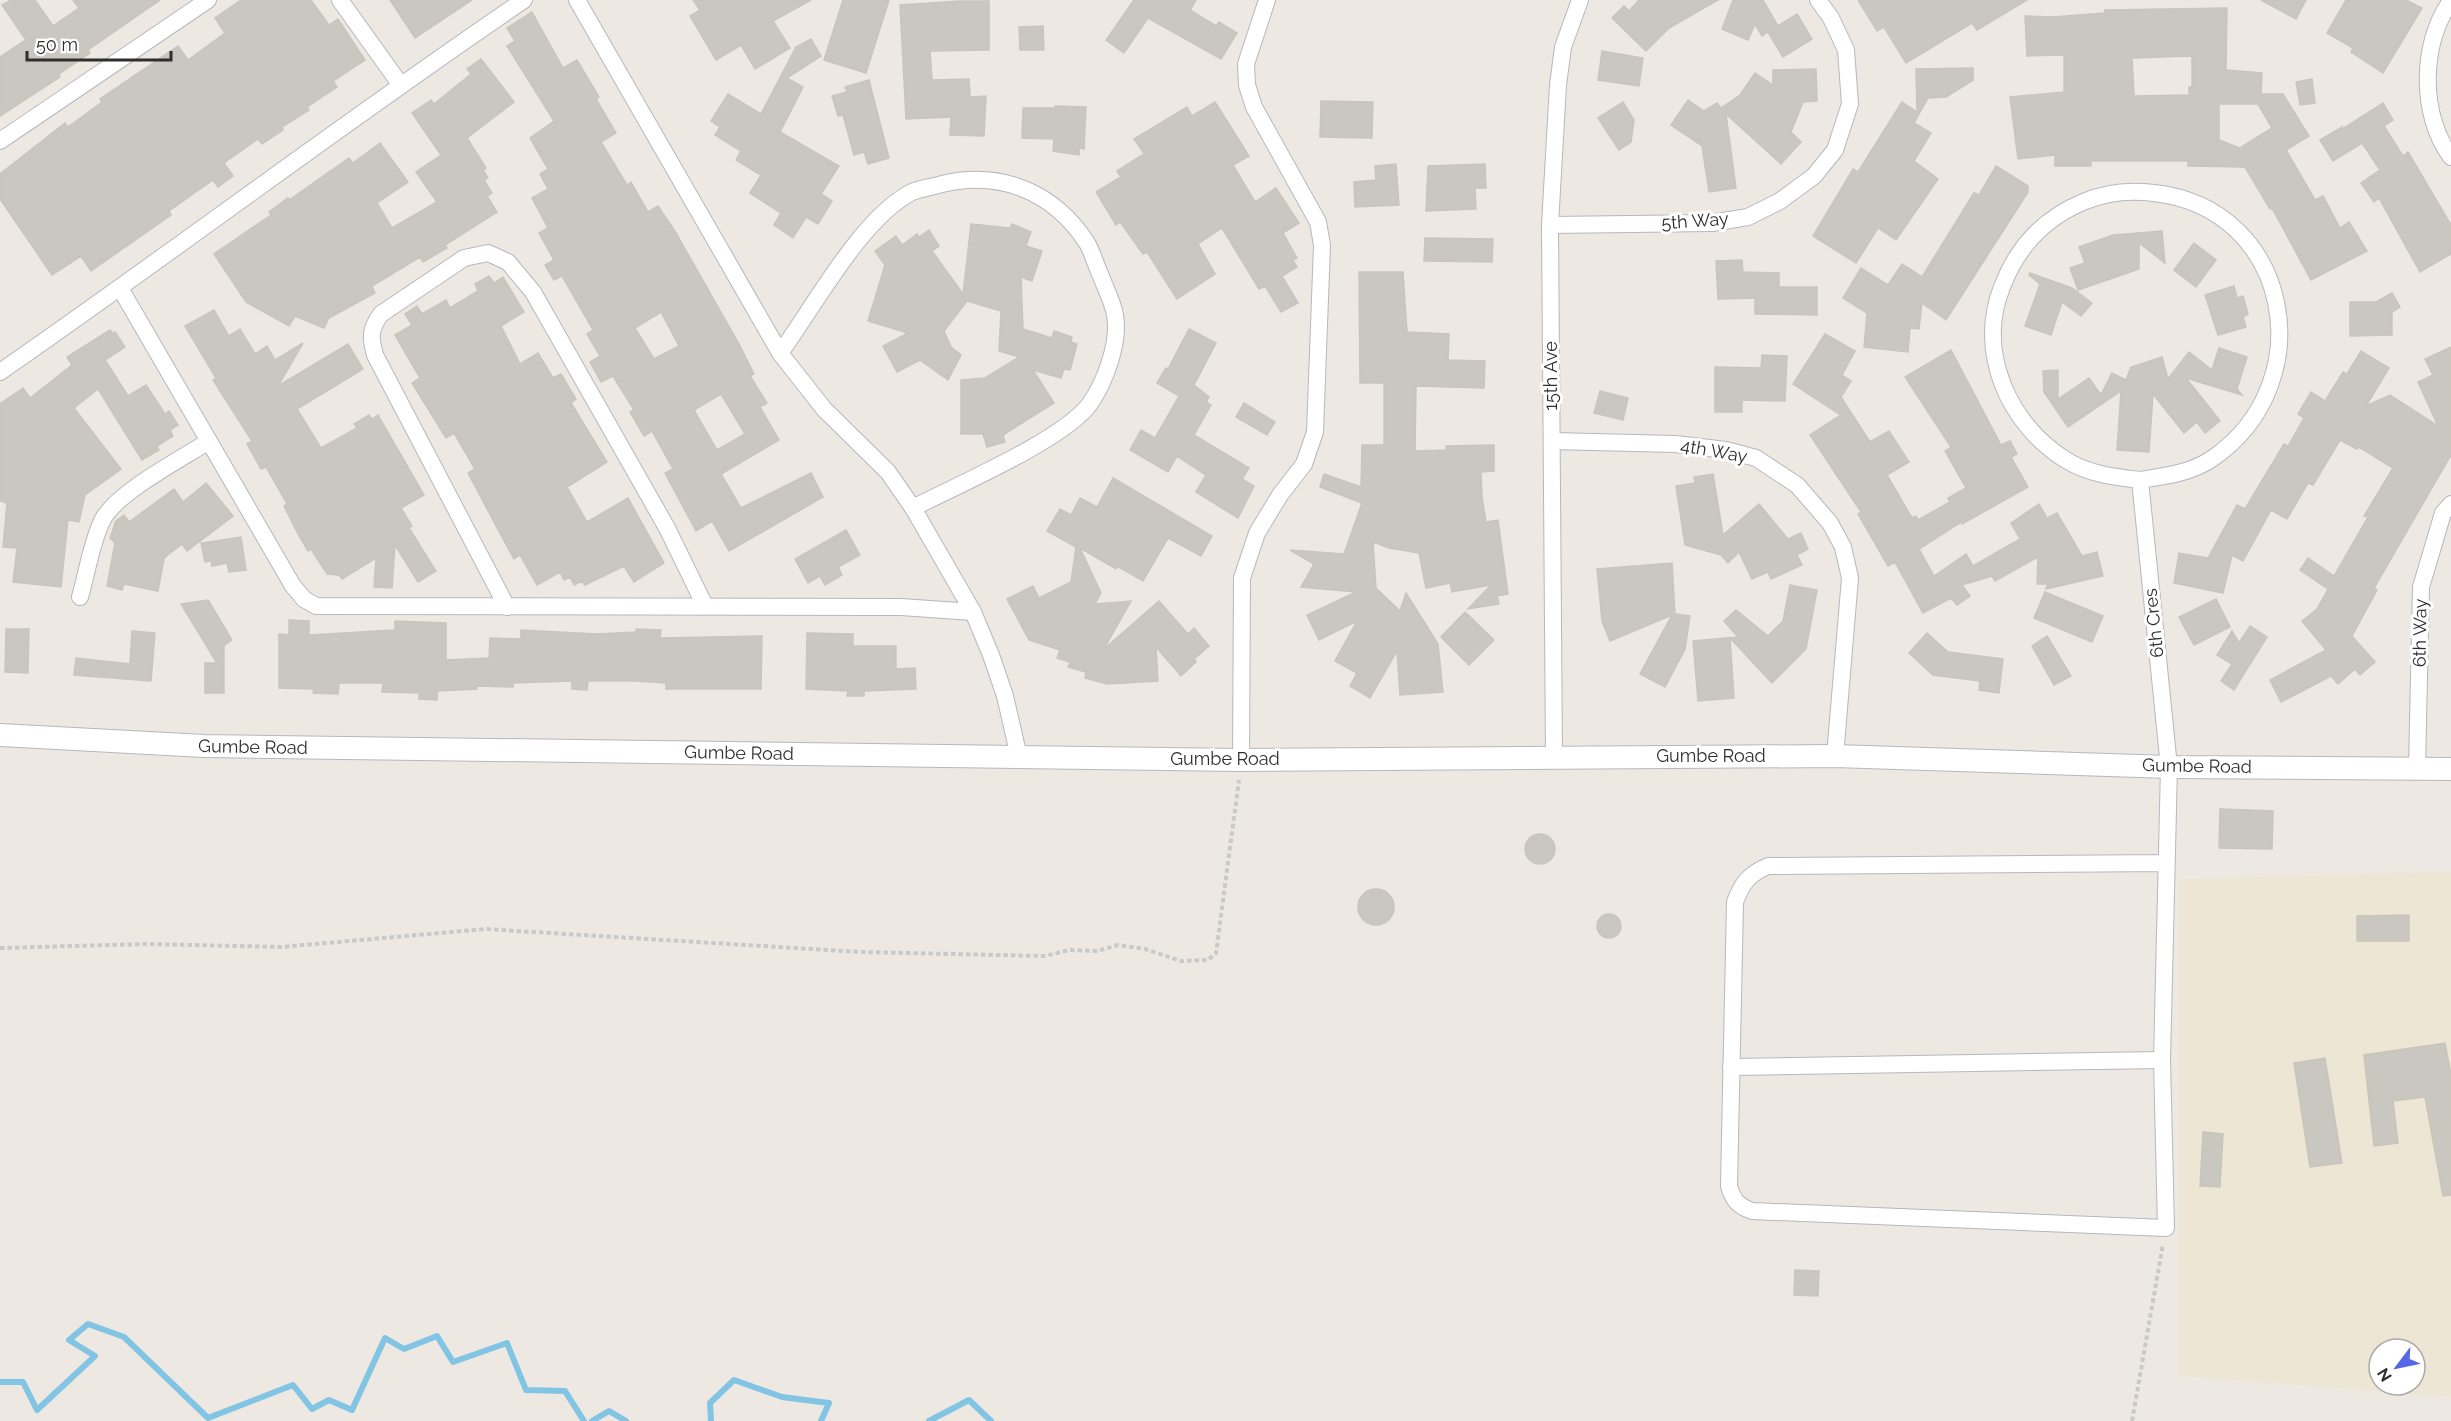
<svg xmlns="http://www.w3.org/2000/svg" width="2451" height="1421" font-family="Raleway,sans-serif">
<style>
.education{fill:#ede6d4;fill-rule:evenodd}
.lines{fill:none;stroke-linecap:round;stroke-linejoin:round}
.stream{stroke:#82c4e3;stroke-width:6}
.building{fill:#cac7c0;stroke:#c9c5bc;stroke-width:1.5;fill-rule:evenodd}
.street-casing{stroke:#b6b7c0;stroke-width:18}
.secondary-casing{stroke:#b6b7c0;stroke-width:24}
.path{stroke:#c9c9c9;stroke-width:4;stroke-dasharray:4.5 3;stroke-linecap:butt}
.street{stroke:#fff;stroke-width:16}
.secondary{stroke:#fff;stroke-width:22}
.labels{text-anchor:middle;stroke-width:6;stroke-linejoin:round;paint-order:stroke}
.street-label{font-size:18px;fill:#2e2e2e;stroke:#fff}
</style>
<rect width="100%" height="100%" fill="#ede9e2"/>
<path class="education" d="M2451 872V1397L2179 1376V879ZM2379 1349H2415V1385H2379Z"/>
<g class="lines">
<g class="stream">
<polyline points="0,1382 23,1382 37,1410 95,1356 69,1340 88,1324 124,1337 208,1418 293,1385 312,1409 329,1400 352,1410 385,1338 404,1349 437,1336 453,1362 507,1343 526,1390 565,1391 584,1421"/>
<polyline points="592,1421 609,1411 626,1421"/>
<polyline points="711,1421 710,1403 734,1380 782,1397 829,1403 821,1421"/>
<polyline points="929,1421 969,1400 991,1421"/>
</g>
</g>
<g class="building">
<polygon points="11,0 35,0 53,26 79,8 73,0 160,0 88,50 90,53 59,74 60,77 0,116 0,57 26,40 2,5"/>
<polygon points="241,0 311,0 329,25 338,19 365,60 333,81 337,87 307,107 309,110 282,127 283,130 262,144 258,139 224,163 233,176 218,187 213,180 169,211 171,215 91,271 81,256 52,275 0,199 0,174 65,123 68,127 102,102 100,99 178,46 188,60 225,33 215,18"/>
<polygon points="390,0 472,0 415,38"/>
<polygon points="693,0 811,0 773,21 790,48 755,69 741,45 716,60 690,16 700,10"/>
<polygon points="843,0 889,0 866,73 824,60"/>
<polygon points="1134,0 1196,0 1190,10 1216,26 1219,22 1237,33 1221,59 1148,18 1124,53 1106,40"/>
<polygon points="1639,0 1718,0 1669,28 1646,51 1612,18 1624,6 1629,11"/>
<polygon points="1733,0 1763,0 1778,26 1797,14 1812,39 1783,57 1768,32 1762,36 1755,24 1748,40 1722,29"/>
<polygon points="1858,0 2027,0 1977,30 1972,23 1906,63 1884,27 1877,31"/>
<polygon points="2261,0 2306,0 2296,19"/>
<polygon points="2346,0 2406,0 2422,8 2383,73 2351,52 2353,48 2327,33"/>
<polygon points="960,1 989,1 989,50 930,51 932,80 969,79 970,97 986,96 984,136 950,135 951,117 906,119 900,5"/>
<path d="M2227 8 2226 70 2262 73 2261 94H2283L2309 136 2286 150 2315 200 2323 196 2340 228 2349 222 2367 251 2311 280 2272 208 2270 209 2245 167 2188 166V161H2091V166H2055V155L2018 159 2010 97 2064 92V55L2027 56 2025 16 2052 17 2105 13V10ZM2192 56V87H2189V95L2134 96 2132 58ZM2219 104H2258L2272 128 2240 148 2219 140Z"/>
<path d="M532 12 563 68 577 60 599 97 596 99 616 133 601 142 627 185 631 182 648 212 658 206 676 233 739 344 754 374 750 376 767 403 760 407 779 440 721 474 741 508 811 473 823 497 729 551 712 521 696 531 665 473 673 469 652 431 644 436 630 412 634 410 613 376 601 382 590 362 600 356 587 334 593 330 562 276 554 280 545 265 554 260 539 233 548 228 532 198 548 189 540 174 548 169 530 138 554 121 507 46 515 41 507 28ZM661 312 679 346 654 359 635 328ZM721 394 745 434 717 450 694 410Z"/>
<polygon points="1043,26 1044,50 1020,50 1019,27"/>
<polygon points="811,39 821,56 787,78 803,87 780,132 839,166 821,194 832,201 818,224 806,217 793,238 774,225 781,213 750,193 761,175 736,160 741,151 715,135 720,127 711,121 728,94 761,114 796,47"/>
<polygon points="1602,51 1643,58 1639,86 1598,80"/>
<polygon points="481,59 514,102 467,138 486,168 483,170 488,178 484,180 492,193 487,196 497,212 445,245 447,248 423,262 420,257 372,286 375,293 329,318 324,328 295,316 289,326 246,302 214,254 271,215 269,212 288,198 289,200 349,158 353,163 380,143 408,182 377,203 392,228 437,202 416,172 441,155 412,113 431,100 434,104 471,74 467,69"/>
<polygon points="1973,68 1973,80 1946,97 1928,98 1914,123 1931,133 1914,161 1938,179 1896,240 1878,228 1856,263 1813,236 1853,169 1858,172 1902,102 1917,112 1916,69"/>
<polygon points="1816,69 1817,101 1803,102 1791,132 1801,142 1781,164 1726,114 1736,188 1709,192 1702,146 1671,125 1688,100 1704,111 1717,103 1721,108 1740,95 1755,73 1773,85 1773,70"/>
<polygon points="2312,79 2315,103 2300,105 2296,82"/>
<polygon points="869,80 889,158 868,164 864,152 854,155 843,115 838,116 832,96 847,92 845,87"/>
<polygon points="1321,101 1373,102 1372,138 1320,137"/>
<polygon points="1215,102 1249,156 1233,165 1255,202 1276,188 1299,223 1283,233 1297,258 1293,260 1297,267 1282,276 1298,303 1281,312 1265,286 1259,289 1222,228 1198,244 1215,274 1177,299 1147,252 1143,254 1120,222 1116,225 1096,192 1121,177 1117,171 1147,152 1143,152 1134,139 1187,107 1192,116"/>
<polygon points="1623,102 1634,120 1631,142 1619,150 1598,118"/>
<polygon points="2383,103 2393,120 2384,126 2403,156 2408,152 2451,225 2451,254 2420,272 2379,198 2374,202 2361,183 2380,170 2362,143 2333,161 2320,140 2342,127 2341,130"/>
<polygon points="1055,106 1086,107 1084,149 1079,148 1079,155 1053,151 1054,139 1022,138 1023,108 1055,108"/>
<polygon points="1396,164 1399,205 1355,207 1354,182 1376,180 1375,166"/>
<polygon points="1485,164 1486,188 1475,188 1476,209 1426,211 1428,166"/>
<polygon points="1996,166 2028,186 2028,192 1946,320 1922,303 1919,329 1910,328 1908,352 1864,347 1867,313 1843,298 1861,268 1888,285 1902,264 1922,277 1974,193 1979,195"/>
<polygon points="971,224 1010,228 1012,224 1031,232 1026,246 1042,251 1032,281 1021,277 1023,329 1052,338 1054,331 1072,337 1071,342 1077,344 1070,370 1064,369 1061,378 1033,370 1054,403 1003,435 1005,442 987,447 983,434 961,434 961,380 985,378 1019,357 999,351 1001,311 967,301 944,331 951,347 961,355 948,380 920,360 897,372 883,346 908,333 868,321 885,265 875,251 896,236 902,245 917,234 919,237 929,230 939,246 932,251 963,294"/>
<polygon points="2162,231 2165,263 2139,243 2139,269 2078,290 2070,268 2085,263 2079,247 2113,235"/>
<polygon points="1425,238 1493,239 1492,262 1424,261"/>
<polygon points="2194,243 2216,260 2196,287 2174,270"/>
<polygon points="1742,260 1743,272 1779,273 1779,287 1817,287 1817,315 1755,314 1755,298 1718,299 1716,261"/>
<polygon points="1359,272 1403,272 1407,332 1449,334 1448,360 1485,361 1484,388 1416,386 1415,451 1446,450 1446,446 1494,445 1494,471 1481,472 1482,497 1486,522 1498,520 1508,594 1497,596 1499,604 1468,609 1491,585 1452,592 1450,583 1426,588 1419,553 1389,548 1373,542 1376,588 1400,611 1406,593 1438,644 1443,692 1400,695 1397,651 1370,698 1350,686 1357,673 1335,661 1357,621 1319,640 1307,615 1356,592 1301,587 1314,564 1290,550 1344,554 1362,503 1320,487 1324,474 1361,487 1362,445 1384,445 1384,383 1360,383"/>
<polygon points="2030,273 2072,288 2092,303 2081,316 2062,302 2051,335 2025,326 2040,284 2029,275"/>
<polygon points="489,276 494,283 503,277 524,312 501,326 520,364 538,353 553,378 561,374 576,399 571,403 607,462 567,487 587,522 628,498 664,563 634,582 624,566 585,585 582,581 574,585 570,577 564,580 560,572 537,585 520,555 514,559 502,537 468,473 475,469 454,433 446,438 412,383 420,378 395,335 412,325 405,314 417,306 422,314 446,300 450,308 478,291 475,284"/>
<polygon points="2234,286 2237,298 2243,296 2248,314 2243,317 2246,327 2218,335 2205,295"/>
<polygon points="2392,293 2400,307 2392,312 2392,335 2350,336 2350,302 2376,302"/>
<polygon points="214,310 229,336 240,329 255,354 267,346 275,360 303,343 278,386 348,344 363,369 297,409 321,448 357,428 354,424 369,415 372,419 378,415 424,495 401,508 412,526 409,528 436,571 418,582 395,545 392,588 374,587 376,558 342,579 339,575 327,574 311,549 308,551 298,534 284,506 287,504 266,467 261,469 247,444 252,441 213,380 216,378 185,326"/>
<polygon points="1189,329 1216,343 1194,385 1209,397 1206,402 1211,405 1194,435 1249,468 1242,479 1254,486 1238,518 1196,492 1206,475 1177,456 1168,472 1130,450 1141,430 1155,438 1179,396 1157,383 1166,368 1168,369"/>
<polygon points="110,330 113,334 115,332 125,347 105,360 128,396 146,385 165,414 169,411 178,425 170,430 173,436 157,446 159,450 142,460 98,389 74,408 121,469 85,495 79,522 68,520 61,587 13,582 17,548 3,547 7,503 0,501 0,404 23,388 30,398 72,365 67,357"/>
<polygon points="1825,334 1855,351 1842,375 1851,381 1841,397 1870,442 1889,431 1909,462 1887,475 1912,518 1916,516 1918,520 1950,502 1948,498 1966,488 1945,451 1951,447 1905,377 1951,350 2001,445 2010,441 2017,454 2011,457 2028,487 1962,524 1961,522 1919,549 1934,576 1966,554 1973,566 2020,539 2011,523 2039,504 2047,518 2057,513 2082,556 2097,552 2103,576 2046,589 2048,584 2037,584 2038,557 1995,581 1992,576 1962,585 1970,596 1957,605 1951,598 1923,613 1895,562 1888,566 1858,514 1861,512 1810,435 1841,415 1793,384"/>
<polygon points="2451,347 2451,455 2374,588 2377,590 2352,636 2375,662 2360,675 2355,669 2338,684 2331,676 2281,702 2270,680 2326,650 2302,621 2317,609 2328,589 2300,570 2308,558 2334,576 2368,517 2364,516 2393,468 2359,447 2357,449 2340,440 2313,485 2308,483 2287,519 2271,510 2243,561 2232,555 2223,593 2174,583 2179,553 2208,558 2237,505 2245,509 2284,444 2288,446 2304,418 2298,414 2311,392 2325,401 2343,372 2347,374 2361,351 2389,368 2366,406 2390,395 2438,426 2418,382 2433,375 2425,359"/>
<polygon points="2219,348 2247,357 2237,389 2242,395 2186,378 2220,421 2205,433 2197,422 2184,433 2153,394 2149,452 2117,450 2121,391 2068,427 2044,392 2043,371 2058,370 2058,399 2089,378 2101,395 2112,373 2126,380 2131,367 2162,357 2168,379 2189,352 2212,370"/>
<polygon points="1762,355 1787,356 1785,401 1742,400 1742,412 1715,412 1715,367 1761,368"/>
<polygon points="1600,391 1628,398 1623,420 1594,413"/>
<polygon points="1244,403 1275,422 1267,435 1236,417"/>
<polygon points="1713,474 1723,535 1759,504 1788,539 1801,533 1808,549 1797,555 1802,565 1771,579 1768,572 1752,579 1739,552 1728,563 1721,555 1685,545 1676,486 1695,483 1694,477"/>
<polygon points="1113,478 1212,536 1201,556 1168,538 1143,581 1117,566 1116,569 1080,548 1101,593 1095,604 1131,601 1104,649 1159,601 1188,634 1194,628 1209,646 1194,659 1196,662 1181,676 1156,647 1158,681 1107,684 1085,678 1086,672 1068,667 1070,662 1057,658 1060,650 1029,640 1007,599 1033,586 1039,598 1071,582 1076,547 1047,531 1060,509 1071,515 1080,498 1097,507"/>
<polygon points="206,483 233,516 187,551 182,544 164,558 158,591 124,584 122,590 107,586 115,543 110,538 116,521 124,515 129,522 174,489 183,502"/>
<polygon points="846,530 860,555 838,567 842,575 825,585 820,576 808,583 795,559"/>
<polygon points="241,537 246,570 229,572 227,563 212,566 211,561 205,562 201,543"/>
<polygon points="1672,563 1675,614 1690,616 1685,649 1665,687 1640,674 1672,615 1610,641 1602,621 1597,569"/>
<polygon points="1790,585 1817,590 1806,649 1772,683 1730,638 1734,698 1698,701 1693,641 1738,637 1724,621 1736,610 1768,636 1783,621"/>
<polygon points="2045,592 2103,616 2092,642 2034,618"/>
<polygon points="2216,599 2230,627 2194,645 2179,617"/>
<polygon points="208,600 232,640 224,645 224,693 205,693 205,663 217,663 181,604"/>
<polygon points="1465,612 1494,640 1469,665 1441,637"/>
<polygon points="289,620 309,621 309,635 395,630 395,621 446,623 446,660 489,658 490,638 521,639 521,630 597,634 636,632 636,629 661,630 660,638 762,636 761,689 666,689 666,683 635,681 588,681 587,690 572,689 572,681 513,683 513,687 477,686 477,689 437,691 437,700 419,699 419,693 382,692 383,683 339,683 338,694 313,693 314,689 279,688 279,634 289,635"/>
<polygon points="2250,626 2267,637 2234,690 2221,681 2232,664 2217,655 2232,631 2239,643"/>
<polygon points="6,629 29,629 28,673 5,672"/>
<polygon points="132,631 155,633 151,681 74,675 76,658 130,664"/>
<polygon points="807,633 853,634 853,646 896,646 896,669 915,668 916,689 864,691 864,696 847,696 848,691 806,689"/>
<polygon points="1927,633 1948,652 2003,659 1999,693 1979,690 1980,681 1933,675 1909,653"/>
<polygon points="2047,636 2071,676 2054,685 2032,646"/>
<polygon points="2220,809 2273,811 2272,849 2219,848"/>
<circle cx="1540" cy="849" r="15"/>
<circle cx="1376" cy="907" r="18"/>
<circle cx="1609" cy="926" r="12"/>
<polygon points="2409,915 2409,941 2357,941 2357,916"/>
<polygon points="2445,1043 2451,1075 2451,1195 2443,1196 2425,1097 2393,1101 2398,1143 2374,1146 2364,1055"/>
<polygon points="2325,1058 2342,1163 2310,1167 2294,1063"/>
<polygon points="2203,1132 2223,1134 2220,1187 2200,1186"/>
<polygon points="1795,1270 1819,1271 1818,1296 1794,1295"/>
</g>
<g class="lines">
<defs>
<g id="street">
<polyline points="340,0 400,84"/>
<polyline points="577,0 780,353 824,409 888,472 913,508 973,612 991,655 1005,696 1019,757"/>
<path d="M2451 1C2420 43 2420 116 2451 157"/>
<polyline points="0,141 208,0"/>
<polyline points="1550,225 1712,223 1748,217 1780,201 1814,176 1835,150 1850,104 1846,50 1831,18 1818,0"/>
<polyline points="120,288 293,586 304,599 316,606 901,607 973,612"/>
<path d="M780 353C814 307 861 218 912 192 921 188 933 187 942 184 1001 170 1054 192 1087 243 1093 253 1096 266 1101 276 1105 288 1113 302 1115 315 1120 342 1105 383 1089 405 1061 441 957 485 913 508"/>
<path d="M0 372C176 250 347 120 524 0"/>
<polyline points="1552,441 1675,444 1726,450 1756,458 1797,485 1830,523 1843,547 1850,578 1835,756"/>
<path d="M2140 480C2115 477 2088 474 2066 460 2009 425 1976 352 2002 287 2017 247 2043 219 2083 202 2106 192 2130 190 2154 193 2291 208 2323 382 2213 458 2192 473 2165 476 2140 480L2169 767 2162 1060 2166 1228 1752 1211C1738 1206 1733 1200 1729 1186L1735 902C1742 883 1749 874 1768 866L2167 863"/>
<path d="M80 597C87 573 91 544 102 521 115 493 183 458 209 441"/>
<path d="M507 607 375 355C370 337 370 329 381 314L464 258 488 253 508 262 533 292 667 528 705 606"/>
<polyline points="1554,756 1550,225 1558,85 1563,47 1580,0"/>
<polyline points="1241,760 1242,578 1257,533 1280,495 1304,464 1315,432 1322,245 1318,222 1254,107 1247,85 1246,64 1267,0"/>
<polyline points="2417,768 2421,587 2443,513 2451,504"/>
<polyline points="1731,1067 2162,1060"/>
</g>
<polyline id="secondary" points="0,735 204,746 1241,760 1835,756 2169,767 2451,769"/>
</defs>
<use href="#street" class="street-casing"/>
<use href="#secondary" class="secondary-casing"/>
<g class="path">
<polyline points="0,948 146,944 281,947 485,929 860,952 1045,956 1069,950 1097,951 1118,945 1145,949 1181,961 1208,960 1216,953 1239,780"/>
<polyline points="2132,1421 2163,1244"/>
</g>
<use href="#street" class="street"/>
<use href="#secondary" class="secondary"/>
</g>
<g class="labels">
<g class="street-label">
<text transform="translate(1695 221) rotate(-4)" y="6">5th Way</text>
<text transform="translate(1551 376) rotate(-90)" y="6">15th Ave</text>
<text transform="translate(1714 451) rotate(10)" y="6">4th Way</text>
<text transform="translate(2154 623) rotate(-96)" y="6">6th Cres</text>
<text transform="translate(2420 633) rotate(-89)" y="6">6th Way</text>
<text transform="translate(253 747) rotate(1)" y="6">Gumbe Road</text>
<text transform="translate(739 753) rotate(1)" y="6">Gumbe Road</text>
<text x="1711" y="762">Gumbe Road</text>
<text x="1225" y="765">Gumbe Road</text>
<text transform="translate(2197 766) rotate(1)" y="6">Gumbe Road</text>
</g>
</g>
<g transform="translate(2397 1367) rotate(238)"><circle r="28" fill="#ffffff" stroke="#ababab" stroke-width="1.5"/>
<path d="M0-4.5L10 22L0 15L-10 22Z" fill="#5568e8"/>
<text y="-9" font-size="16" font-weight="bold" text-anchor="middle" fill="#2e2e2e">N</text>
</g>
<path d="M27 51v9h144v-9" fill="none" stroke="#2e2e2e" stroke-width="3"/>
<text x="36" y="51" font-size="18" fill="#2e2e2e" stroke="#ffffff" stroke-width="4.5" paint-order="stroke">50 m</text>
</svg>
